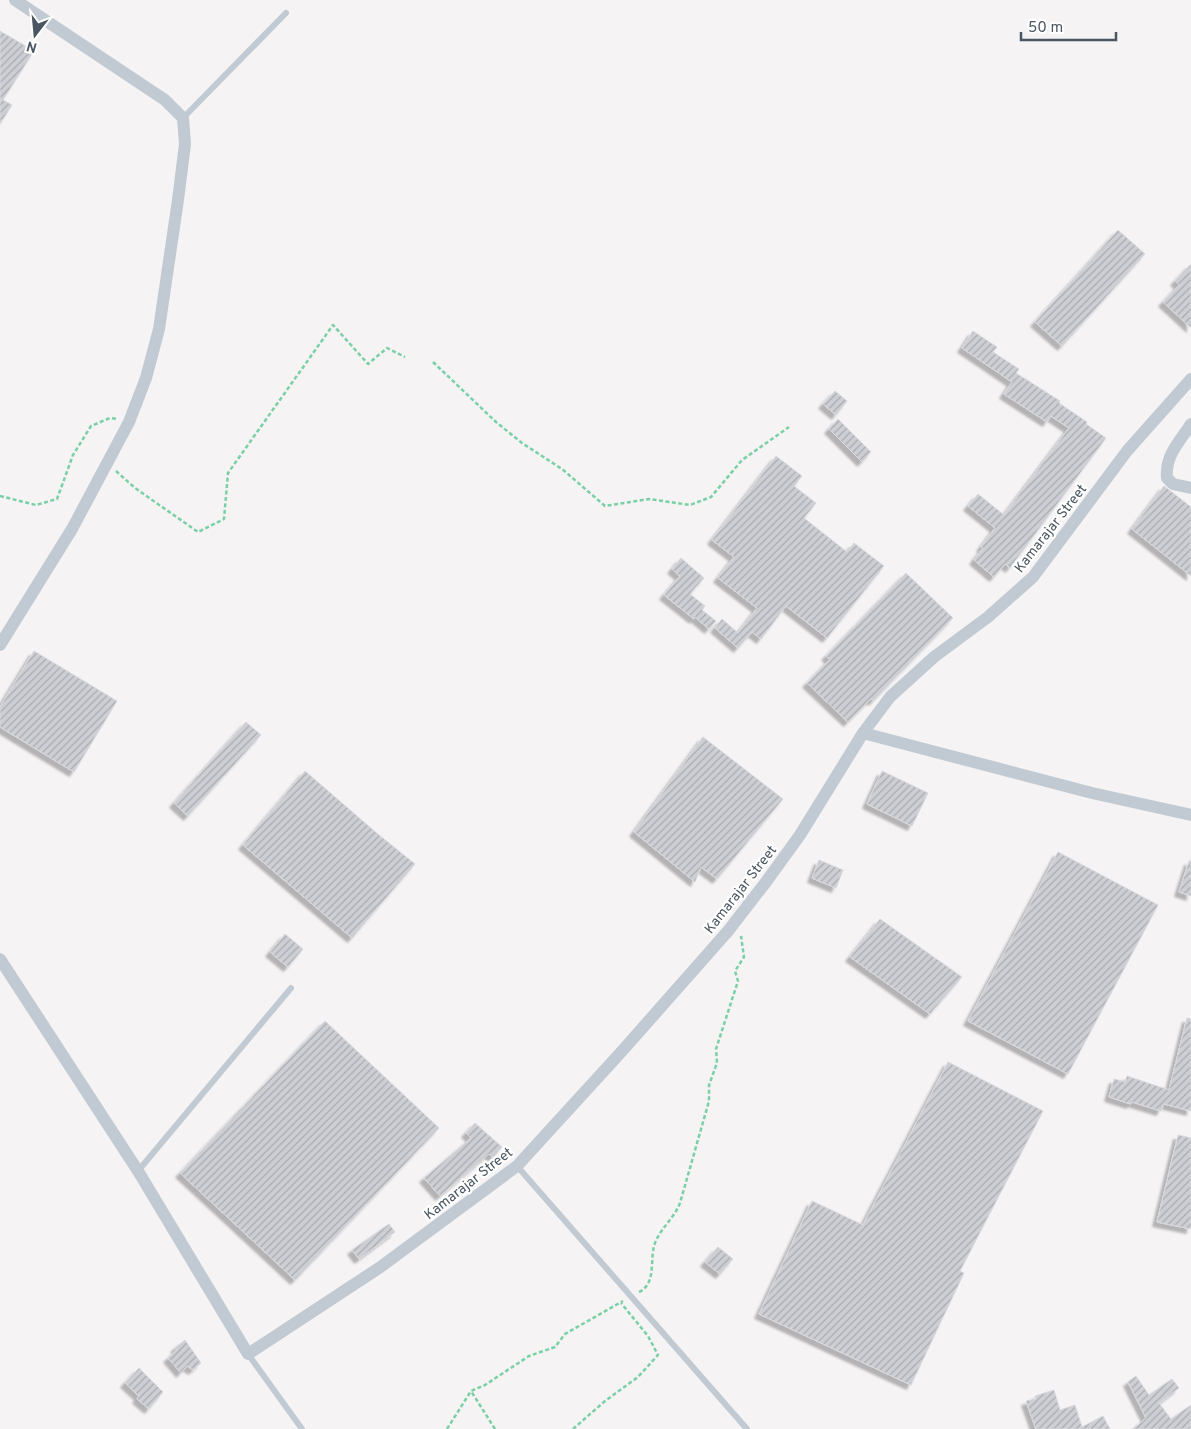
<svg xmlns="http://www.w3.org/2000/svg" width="1191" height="1429" font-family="Overpass,sans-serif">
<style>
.building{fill:url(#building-hatch);stroke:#d7d9de;filter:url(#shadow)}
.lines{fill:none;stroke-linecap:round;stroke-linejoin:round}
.path{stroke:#7ad0a6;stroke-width:2.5;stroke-dasharray:4 2.5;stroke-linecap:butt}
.service{stroke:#c1cad2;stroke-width:6}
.minor{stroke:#c1cad2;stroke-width:12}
.labels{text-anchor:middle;stroke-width:4.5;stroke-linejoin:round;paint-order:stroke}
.street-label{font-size:14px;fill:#4a5661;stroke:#fff}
</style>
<defs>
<pattern id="building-hatch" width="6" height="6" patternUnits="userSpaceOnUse" patternTransform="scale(1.25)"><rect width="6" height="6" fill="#cdcfd5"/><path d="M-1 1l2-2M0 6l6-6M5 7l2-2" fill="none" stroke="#a8abb0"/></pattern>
<filter id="shadow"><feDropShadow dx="-4.5" dy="4.5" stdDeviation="1" flood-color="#0004"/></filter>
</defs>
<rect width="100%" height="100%" fill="#f5f3f3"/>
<g class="building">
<polygon points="0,31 34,51 3,100 12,105 0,124"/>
<polygon points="1118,230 1145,254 1062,346 1035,322"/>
<polygon points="1191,264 1191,328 1163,302 1179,285 1175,281"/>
<polygon points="973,331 997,347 993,352 1019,369 1016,373 1060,401 1059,403 1087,422 1086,424 1106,438 1010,568 1005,564 994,577 974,560 983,548 981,547 995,528 968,506 978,494 1004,515 1069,428 1051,416 1047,422 1004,394 1012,382 962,348"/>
<polygon points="835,391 847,401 836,415 823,404"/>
<polygon points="838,419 871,452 862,462 829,429"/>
<polygon points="776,456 802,476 794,486 816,503 804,518 847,552 854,543 884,566 827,638 786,606 761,639 752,632 738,648 715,628 722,619 738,633 757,608 718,578 734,557 712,540"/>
<polygon points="1164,486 1191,507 1191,576 1132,529"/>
<polygon points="681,558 704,578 690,594 705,606 702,610 716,621 709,629 695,617 694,619 664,595 680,576 672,569"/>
<polygon points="906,573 953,618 873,701 871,699 848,722 807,683 830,659 826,656"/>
<polygon points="34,651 117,701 74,772 0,727 0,707"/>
<polygon points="246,722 261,735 188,816 174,803"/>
<polygon points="703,737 783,799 717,879 701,867 695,882 634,832"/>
<polygon points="305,771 379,835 415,864 352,938 243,845"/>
<polygon points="882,771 928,793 912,826 867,804"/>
<polygon points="1058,852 1158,905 1068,1074 968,1021"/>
<polygon points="819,860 843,870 836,888 812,878"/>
<polygon points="1189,861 1191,861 1191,896 1179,892"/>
<polygon points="880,919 962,977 930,1014 850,957"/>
<polygon points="285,934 303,949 288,967 270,952"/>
<polygon points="1187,1018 1191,1019 1191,1111 1164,1104 1161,1111 1132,1102 1131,1104 1109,1097 1114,1079 1125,1082 1127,1076 1169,1090"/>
<polygon points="325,1021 439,1128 295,1280 180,1173"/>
<polygon points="948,1062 1043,1111 960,1271 964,1273 911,1385 759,1314 812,1201 863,1225"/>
<polygon points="475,1123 502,1147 493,1157 489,1154 440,1196 424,1178 471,1138 466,1133"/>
<polygon points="1178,1135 1191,1138 1191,1229 1157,1222"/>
<polygon points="389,1224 395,1232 359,1259 352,1250"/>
<polygon points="718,1247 733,1259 720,1274 705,1262"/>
<polygon points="185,1340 201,1363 193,1370 187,1366 181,1373 168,1358 177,1350 175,1348"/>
<polygon points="139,1368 163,1392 149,1409 137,1399 139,1396 125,1383"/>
<polygon points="1136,1376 1149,1395 1172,1379 1179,1388 1159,1403 1171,1419 1191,1405 1191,1429 1133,1429 1146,1418 1128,1382"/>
<polygon points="1054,1390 1060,1410 1075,1405 1082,1427 1103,1416 1110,1429 1036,1429 1026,1401 1036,1399 1035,1396"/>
</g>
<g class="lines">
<g class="path">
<polyline points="433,362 496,422 522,443 562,469 605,506 649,499 690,505 711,497 742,460 789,427"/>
<polyline points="116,471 135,488 198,532 224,519 228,473 333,325 368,364 387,348 405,357"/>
<polyline points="0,496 36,505 57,499 73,455 91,426 110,418 118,419"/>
<path d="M639 1292C656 1284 650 1262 654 1246 659 1229 674 1219 680 1203L709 1101V1085L717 1063 716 1049 738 981 735 971 744 957 741 936"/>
<polyline points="447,1429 471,1391"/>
<polyline points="495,1429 471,1391 485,1385 529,1356 555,1347 565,1334 623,1301"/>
<polyline points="573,1429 605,1401 638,1377 658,1355 648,1336 621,1303"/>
</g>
<g class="service">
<polyline points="183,118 286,13"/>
<polyline points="517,1166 747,1429"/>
<polyline points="138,1171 291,988"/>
<polyline points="248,1354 302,1429"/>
</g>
<g class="minor">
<path d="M1191 424C1179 443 1165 455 1167 478L1173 484 1191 488"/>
<polyline points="0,645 72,529 129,422 146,378 159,329 178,200 185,144 183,118 165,100 15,0"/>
<polyline points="863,733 1092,793 1191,815"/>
<polyline points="0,959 138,1171 248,1354 379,1268 517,1166 623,1050 728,931 766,882 800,835 863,733 890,697 934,657 988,617 1033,577 1127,451 1191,379"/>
</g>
</g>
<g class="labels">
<g class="street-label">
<text transform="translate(1050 528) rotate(-52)" y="5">Kamarajar Street</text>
<text transform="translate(740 889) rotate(-52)" y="5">Kamarajar Street</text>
<text transform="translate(468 1183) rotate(-38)" y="5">Kamarajar Street</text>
</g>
</g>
<g transform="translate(35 35) rotate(196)" stroke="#ffffff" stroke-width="4" paint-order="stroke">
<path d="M0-4L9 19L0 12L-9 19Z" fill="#4a5661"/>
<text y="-8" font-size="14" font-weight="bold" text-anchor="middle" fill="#4a5661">N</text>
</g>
<path d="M1021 32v8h95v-8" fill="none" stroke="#4a5661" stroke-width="2.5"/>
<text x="1028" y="32" font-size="15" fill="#4a5661" stroke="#ffffff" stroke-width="4" paint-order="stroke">50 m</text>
</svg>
